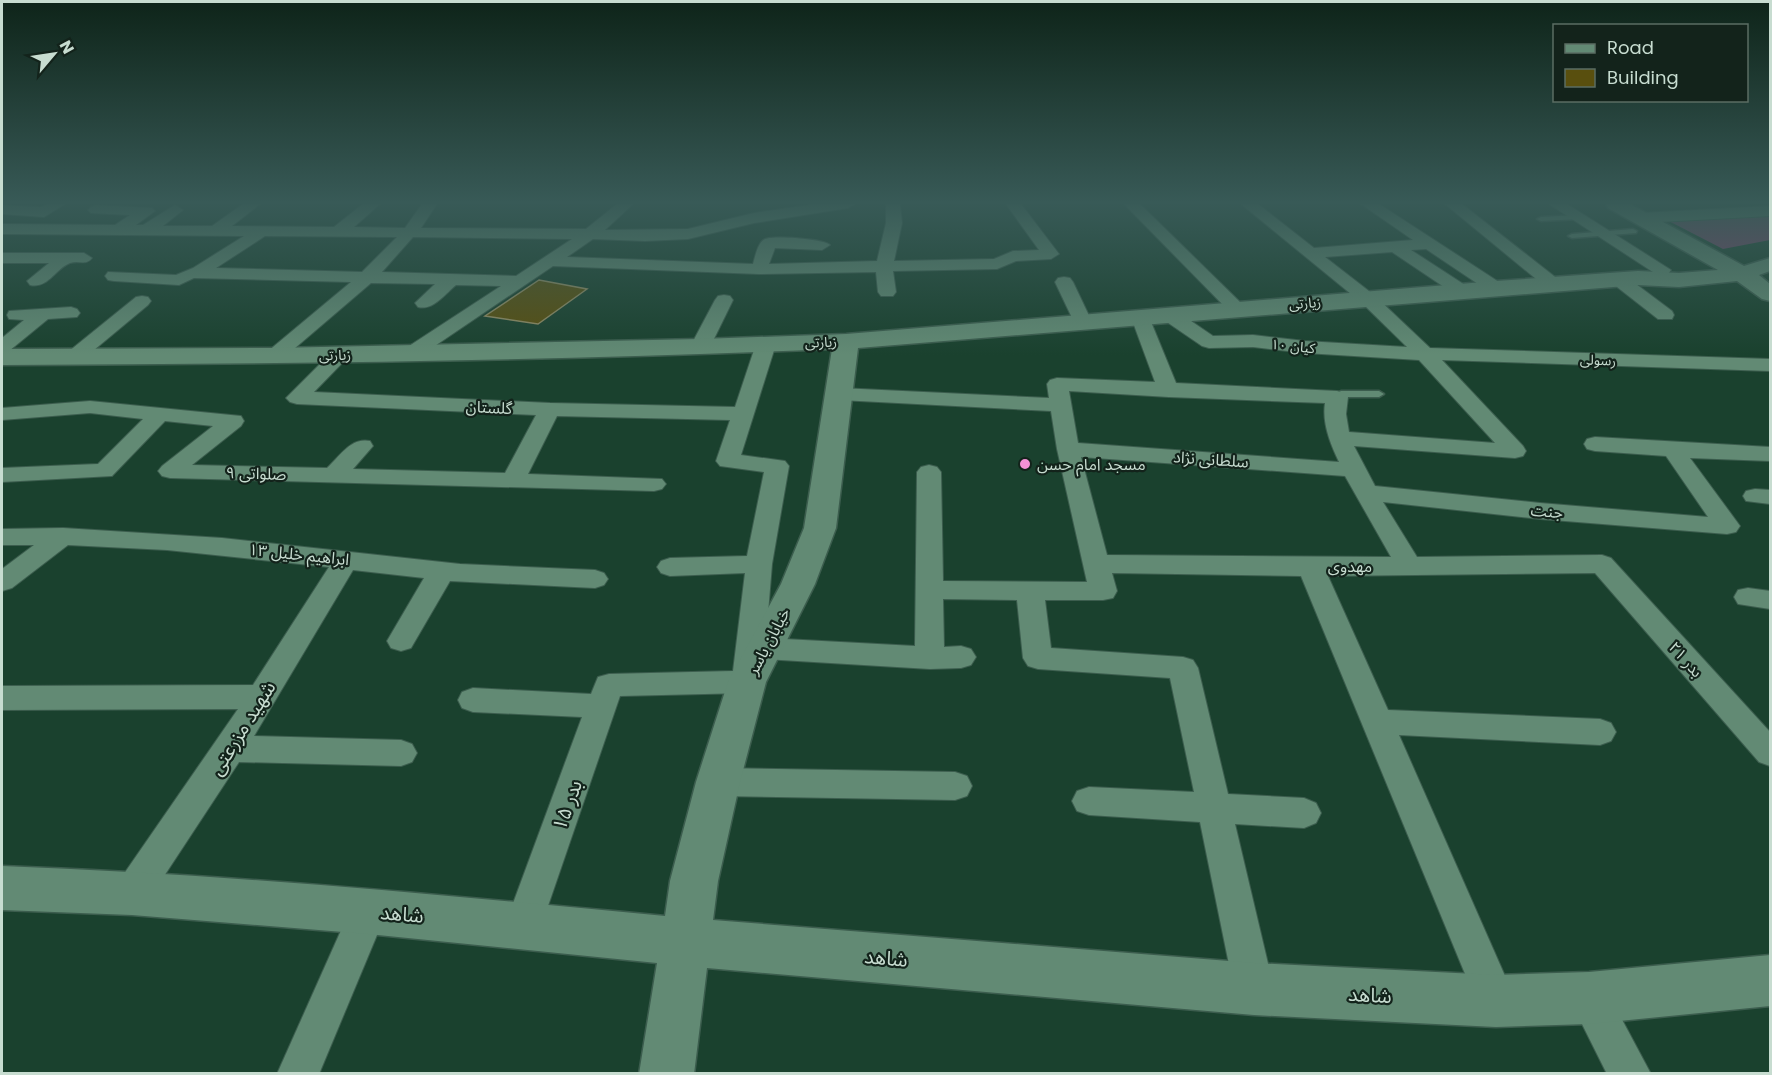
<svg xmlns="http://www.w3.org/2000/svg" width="1772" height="1075" font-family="Poppins,'Noto Sans Arabic',sans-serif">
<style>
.green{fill:#81416e}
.building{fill:#594f0e;stroke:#918b63;stroke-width:1.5}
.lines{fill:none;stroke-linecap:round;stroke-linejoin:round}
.lane-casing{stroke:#3c5d4e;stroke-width:3}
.street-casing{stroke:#3c5d4e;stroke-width:2}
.secondary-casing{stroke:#3c5d4e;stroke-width:3}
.lane{fill:#628a74;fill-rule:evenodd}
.street{fill:#628a74;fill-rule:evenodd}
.secondary{fill:#628a74;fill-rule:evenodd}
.poi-dot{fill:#f391d5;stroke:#13231b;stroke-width:2}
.labels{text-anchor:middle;stroke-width:4.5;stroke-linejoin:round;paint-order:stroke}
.far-street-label{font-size:14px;fill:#c7dcd0;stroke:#13231b}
.street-label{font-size:16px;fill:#c7dcd0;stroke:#13231b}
.poi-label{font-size:16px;fill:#c7dcd0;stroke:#13231b;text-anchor:start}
.near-street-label{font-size:20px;fill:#c7dcd0;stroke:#13231b}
</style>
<rect width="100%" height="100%" fill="#1a412e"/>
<polygon class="green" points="1770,211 1770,240 1723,249 1661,217"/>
<polygon class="building" points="539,280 587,289 538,324 485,316"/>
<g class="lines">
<defs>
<g id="lane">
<polygon points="1577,215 1581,217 1580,219 1541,221 1537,219 1541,217"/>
<polygon points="1633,229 1637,231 1636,233 1572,238 1568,236 1572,234"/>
<polygon points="1341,391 1379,391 1384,394 1379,397 1343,397 1337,400 1333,399 1333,395"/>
</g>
<g id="street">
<polygon points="47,204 65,204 44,217 2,214 2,205 41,207"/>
<path d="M243 204H260L232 226 334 227 363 204H380L354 227 405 228 422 204H437L421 228 586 229 617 204H633L605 230 688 229 754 213 816 204H855L848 208 754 223 688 239 645 241 593 239 567 257 753 264C755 257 758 242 765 239 774 235 825 239 830 245L822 250 775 248 769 264 877 261 886 223V204H900L902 223 894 261 994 259 1013 251 1039 250 1006 204H1021L1059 254 1051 259 1016 261 997 269 893 271 896 292 893 296H881L878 292 876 272 759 274 553 266 420 356H406L403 352 406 348 501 286 456 285C445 294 433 311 418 307L415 303 435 284 371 283 281 360H267L264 356 267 352 351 282 194 278 179 285 114 281 108 280 105 276 108 272 176 275 193 268 244 236 2 234V224L115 225 130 215 91 213 88 210 91 207 96 205 152 208 155 211 136 225H143L175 205 183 210 163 226H212ZM265 236 397 237 362 272 216 268ZM413 237 572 239 516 276 382 272Z"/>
<polygon points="1124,204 1140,204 1242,304 1245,308 1242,312 1230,312"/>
<path d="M1241 204H1258L1314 248 1413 240 1361 204H1379L1502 284 1505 288 1502 292H1490L1426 249 1411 250 1468 287 1471 291 1468 295H1456L1392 252 1325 257 1374 295 1430 348 1770 359V371L1442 360 1523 446 1526 451 1523 456 1515 458 1354 446 1375 486 1540 503 1708 517 1666 456 1595 451 1587 449 1584 444 1587 439 1595 437 1770 447V461L1690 458 1740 526 1736 532 1727 534 1540 519 1383 502 1417 557 1602 555 1611 558 1770 732V766L1759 762 1595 573 1328 576 1388 710 1600 719 1611 723 1616 732 1611 741 1600 745 1399 735 1516 1001 1510 1015 1496 1021 1482 1015 1301 576 1112 573 1117 591 1113 598 1103 600H1045L1051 648 1183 657 1193 660 1198 668 1228 794 1304 798 1316 803 1321 813 1316 823 1304 828 1235 824 1274 989 1268 1003 1254 1009 1240 1003 1234 989 1200 822 1089 815 1077 811 1072 801 1077 791 1089 787 1194 792 1170 678 1038 669 1028 666 1023 658 1017 600 943 599 944 647 961 646 971 649 976 657 971 665 961 668 930 669 764 659 762 682 758 690 747 693 620 696 537 938 524 943 511 938 505 925 582 717 473 712 462 708 458 700 462 692 473 688 591 694 598 677 609 674 733 671 745 573 670 576 661 573 657 567 661 561 670 558 747 556 764 472 720 466 716 461 730 420 557 416 528 474 662 479 666 484 662 489 654 491 170 478 162 476 158 471 162 466 213 426 165 421 112 476 2 482V468L98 464 143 419 90 413 2 420V408L90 401 241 416 244 421 241 426 192 465 327 468C340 456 351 437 370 441L373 446 353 469 505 473 536 415 297 404 290 402 286 398 334 350H348L351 354 314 392 550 403 735 407 756 344 759 340H773L776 344 741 455 785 461 789 466 772 564 766 638 915 646 917 472 921 467 929 465 937 467 941 472 943 581 1087 582 1057 449 1051 411 840 400 833 398 830 394 833 390 840 388 1049 398 1047 384 1050 380 1057 378 1155 382 1131 317 1133 313H1147L1149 317 1176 383 1337 391 1344 393 1348 397 1346 414 1349 432 1495 443 1419 360 1305 353 1253 347 1209 348 1202 346 1161 318 1159 314 1161 310H1175L1213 336 1253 335 1305 341 1407 347 1362 303ZM1069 391 1169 397 1325 403C1322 423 1330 443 1339 462L1078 443ZM1081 457 1345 476 1391 557 1107 555Z"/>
<polygon points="1445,204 1462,204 1559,280 1562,284 1559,288 1547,288"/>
<polygon points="1549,204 1567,204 1671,270 1668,274 1656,274"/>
<polygon points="1770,206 1770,216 1640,223 1632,218 1640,213"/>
<path d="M2 253H84L92 258C86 266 79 260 70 263 55 269 48 289 30 285L27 281 49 263H2Z"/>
<polygon points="1618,274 1624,275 1672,311 1674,315 1672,319 1658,319 1612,283 1609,279 1612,275"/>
<polygon points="1064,277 1070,278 1073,282 1092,322 1090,326 1076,326 1074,322 1055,282 1058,278"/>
<polygon points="724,295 730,296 733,300 710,347 707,351 693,351 690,347 715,300 718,296"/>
<polygon points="142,296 148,297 151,301 148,305 82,360 68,360 65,356 68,352 136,297"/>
<polygon points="71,307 77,309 80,313 77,317 48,319 9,351 2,353 2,338 24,320 9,319 7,315 9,311"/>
<polygon points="1755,489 1770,490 1770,504 1746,501 1743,496 1746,491"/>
<polygon points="63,528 222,538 460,564 595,570 604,573 608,579 604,585 595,588 450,581 411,648 401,651 391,648 387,641 424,578 353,570 254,736 401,740 412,744 417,753 412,762 401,766 239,762 145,905 132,910 119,905 114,893 119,881 238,709 2,710 2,686 253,685 329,567 167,550 68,545 12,588 2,591 2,569 34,545 2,545 2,529"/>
<polygon points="1748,588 1770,591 1770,609 1738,604 1734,597 1738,590"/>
<polygon points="718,768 955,772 967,776 972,786 967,796 955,800 718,796 706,792 701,782 706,772"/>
<polygon points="368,893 381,899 387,911 319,1074 277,1074 355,899"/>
<polygon points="1589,978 1603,984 1651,1074 1607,1074 1569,998 1575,984"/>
</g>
<path id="secondary" d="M1606 204H1630L1744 266 1770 258V271L1759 275 1770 284V301L1762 299 1737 281 1679 287 1638 285 858 348 836 528 815 584 766 682 740 782 718 881 713 920 1254 963 1496 975 1589 972 1770 955V1006L1589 1024 1496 1027 1254 1015 707 968 694 1074H639L657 963 368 934 132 915 2 910V866C224 874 444 895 665 916L670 881 696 782 728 682 781 584 804 528 832 349C556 361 279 364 2 365V349L274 348 700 339 846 334 1496 281 1638 271 1679 273 1718 270 1608 208Z"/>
</defs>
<use href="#lane" class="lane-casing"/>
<use href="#street" class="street-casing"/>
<use href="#secondary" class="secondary-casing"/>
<use href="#lane" class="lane"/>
<use href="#street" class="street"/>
<use href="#secondary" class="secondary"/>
</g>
<linearGradient id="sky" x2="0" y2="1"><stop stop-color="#0e2419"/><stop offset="0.57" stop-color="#385a57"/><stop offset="1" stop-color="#385a57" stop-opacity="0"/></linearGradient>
<rect width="1772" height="355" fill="url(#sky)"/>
<circle class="poi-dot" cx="1025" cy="464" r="6"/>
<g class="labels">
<g class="far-street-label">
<text transform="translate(1305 303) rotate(-4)" y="5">زیارتی</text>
<text transform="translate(821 342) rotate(-2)" y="5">زیارتی</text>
<text transform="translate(1293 346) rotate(6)" y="5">کیان ۱۰</text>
<text transform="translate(335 355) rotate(-1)" y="5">زیارتی</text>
<text transform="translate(1598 360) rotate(2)" y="5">رسولی</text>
</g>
<g class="street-label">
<text transform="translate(489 407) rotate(3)" y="6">گلستان</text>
<text transform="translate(1211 459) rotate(4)" y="6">سلطانی نژاد</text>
<text transform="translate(256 473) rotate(2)" y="6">صلواتی ۹</text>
<text transform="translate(1547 511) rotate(5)" y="6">جنت</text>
<text transform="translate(299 554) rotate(6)" y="6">ابراهیم خلیل ۱۳</text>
<text x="1350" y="572">مهدوی</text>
<text transform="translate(768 641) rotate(-62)" y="6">خیابان یاسر</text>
<text transform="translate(1686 659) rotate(48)" y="6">بدر ۲۱</text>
</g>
<g class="poi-label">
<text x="1037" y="470">مسجد امام حسن</text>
</g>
<g class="near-street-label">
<text transform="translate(242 728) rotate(-58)" y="7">شهید مزرعتی</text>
<text transform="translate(567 805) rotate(-70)" y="7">بدر ۱۵</text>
<text transform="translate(402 914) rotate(5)" y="7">شاهد</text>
<text transform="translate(886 958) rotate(5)" y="7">شاهد</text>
<text transform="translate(1370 995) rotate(3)" y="7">شاهد</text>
</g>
</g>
<rect width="1772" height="1075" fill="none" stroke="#c7dcd0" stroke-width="6"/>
<rect x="1553" y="24" width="195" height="78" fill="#13231b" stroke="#5b6d63" stroke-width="1.5"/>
<rect x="1565" y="44" width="30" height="9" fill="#628a74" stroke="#5b6d63" stroke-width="1.5"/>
<text x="1607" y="54" font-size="18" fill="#c7dcd0">Road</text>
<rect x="1565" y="69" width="30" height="18" fill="#594f0e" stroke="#5b6d63" stroke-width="1.5"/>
<text x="1607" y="84" font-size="18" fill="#c7dcd0">Building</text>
<g transform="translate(54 54) rotate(61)" stroke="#13231b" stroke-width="4.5" paint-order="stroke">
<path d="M0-4.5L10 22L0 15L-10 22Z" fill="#c7dcd0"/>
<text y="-9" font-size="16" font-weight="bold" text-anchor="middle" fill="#c7dcd0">N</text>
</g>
</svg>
